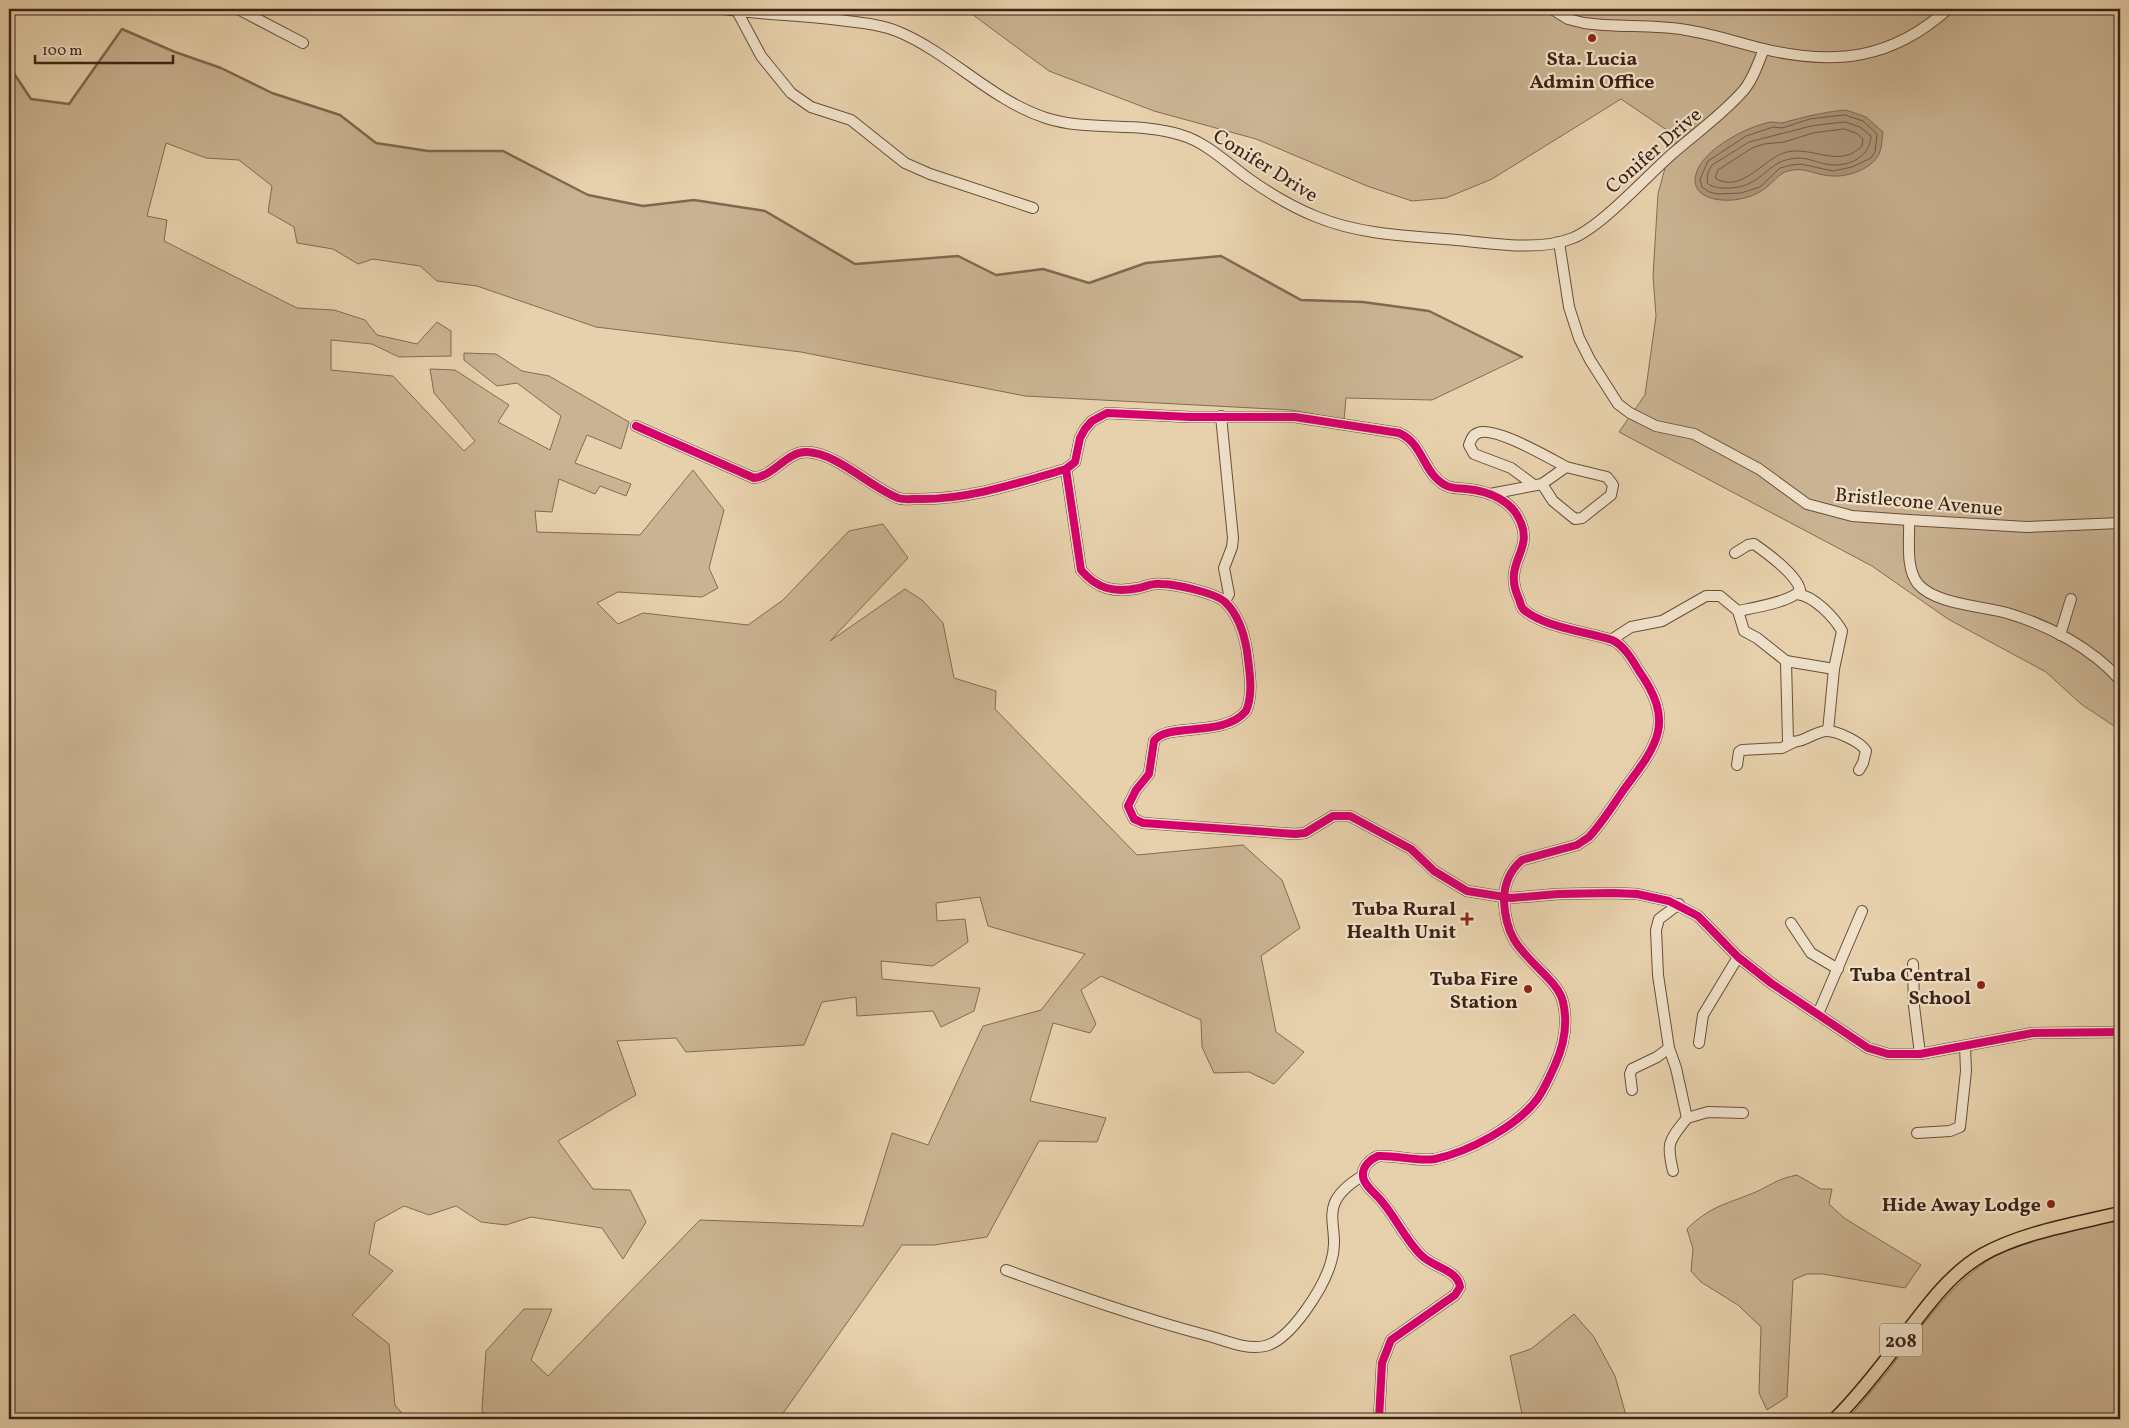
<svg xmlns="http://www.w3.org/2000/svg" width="2129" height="1428" font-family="Vollkorn,serif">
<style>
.green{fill:#cab392;stroke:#846b54}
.water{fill:#ad9679;stroke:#806851}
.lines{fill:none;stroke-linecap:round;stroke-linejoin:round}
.shore{stroke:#755c48;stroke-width:1}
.stream{stroke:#806851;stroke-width:2.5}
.minor-casing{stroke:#684e3c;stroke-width:12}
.major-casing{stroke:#3d2316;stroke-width:15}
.minor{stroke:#efe1c9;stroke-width:10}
.major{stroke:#e7d1ac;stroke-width:12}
.cycleway-casing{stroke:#efe1c9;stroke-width:11}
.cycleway{stroke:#d6006c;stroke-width:8}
.poi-dot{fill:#8f2418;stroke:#efe1c9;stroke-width:2}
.labels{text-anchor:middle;stroke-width:4.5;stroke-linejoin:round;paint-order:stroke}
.shield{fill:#efe1c9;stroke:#725c4c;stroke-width:1}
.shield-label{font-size:19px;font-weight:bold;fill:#3d2316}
.poi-label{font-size:20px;font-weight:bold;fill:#3d2316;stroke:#efe1c9;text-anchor:end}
.street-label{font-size:20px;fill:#3d2316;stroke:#efe1c9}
</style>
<rect width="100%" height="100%" fill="#e7d1ac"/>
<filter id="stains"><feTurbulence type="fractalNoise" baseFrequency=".004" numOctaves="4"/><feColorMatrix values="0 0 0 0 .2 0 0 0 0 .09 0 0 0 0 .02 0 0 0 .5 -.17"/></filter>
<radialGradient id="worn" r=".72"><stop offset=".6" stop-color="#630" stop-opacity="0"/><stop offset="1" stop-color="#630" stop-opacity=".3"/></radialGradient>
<g class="green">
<polygon points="965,9 2120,9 2120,730 2081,704 2046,672 1948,619 1872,566 1619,432 1645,395 1656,316 1653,276 1658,194 1674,135 1621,99 1492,179 1446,198 1412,201 1367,186 1256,139 1154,111 1049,71"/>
<polygon points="122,29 175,52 221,68 272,93 340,115 376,143 428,151 503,151 588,195 643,206 694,200 765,211 855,264 958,256 996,275 1043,269 1089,283 1146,263 1221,256 1301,300 1363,302 1429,311 1522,357 1432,400 1346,398 1344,420 1291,410 1025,396 801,352 596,327 477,286 437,281 420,266 373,259 358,264 333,249 297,243 294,227 268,212 272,186 239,160 206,158 166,143 147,216 167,220 164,241 297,308 334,310 365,320 377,335 417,344 437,322 451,331 451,356 399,357 372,344 331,340 331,370 393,376 464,451 475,441 434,393 430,369 455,370 509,405 498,422 550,450 561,416 517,383 497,386 464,360 464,353 496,354 522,371 549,376 629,422 621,449 587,435 575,463 631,484 626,496 600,486 595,494 559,479 552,512 535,511 537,532 640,535 693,470 724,510 709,568 718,588 702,597 618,592 597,603 618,624 643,613 748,625 783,600 849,531 883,524 908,558 830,641 905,589 922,600 943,623 954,678 996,691 995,709 1137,855 1243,845 1282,880 1300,928 1261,956 1276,1032 1304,1052 1274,1084 1249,1072 1214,1073 1202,1047 1201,1020 1101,976 1081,990 1096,1024 1090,1033 1053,1023 1030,1101 1106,1118 1097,1142 1039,1141 987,1237 934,1245 902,1245 779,1419 483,1419 482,1408 486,1351 524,1309 552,1309 531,1360 548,1376 700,1220 863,1226 892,1133 928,1145 983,1026 1041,1010 1085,954 988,926 980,897 936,903 937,921 965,919 968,942 933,966 881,961 882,979 980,988 974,1011 941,1027 933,1011 857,1016 856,997 822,1002 804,1045 686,1052 676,1038 617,1041 636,1095 558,1141 593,1189 630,1190 646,1222 623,1259 602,1228 531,1217 506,1225 481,1222 456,1206 429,1215 404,1206 375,1222 369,1254 393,1271 352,1315 389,1344 395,1405 407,1419 9,1419 9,66 31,99 69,104"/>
<path d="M1797 1175 1821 1189H1832L1829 1204 1844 1218 1921 1265 1905 1288 1823 1274H1807L1793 1280 1787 1397 1767 1410 1759 1393 1761 1327 1738 1305 1701 1282 1691 1271 1693 1249 1687 1229C1711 1205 1728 1204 1758 1191 1774 1183 1778 1179 1797 1175Z"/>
<path d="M2120 1217V1419H1848C1860 1404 1873 1390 1885 1375 1923 1325 1953 1277 2010 1247Z"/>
<polygon points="1574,1314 1594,1337 1615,1376 1627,1419 1523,1419 1510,1356 1531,1349"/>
</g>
<path class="water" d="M1846 110 1866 117 1883 132C1882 139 1882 148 1879 154 1872 169 1848 177 1833 176 1816 176 1805 166 1788 171 1779 173 1772 184 1764 189 1750 200 1722 204 1706 196 1697 192 1693 184 1696 174 1702 150 1747 126 1771 122 1775 122 1779 123 1782 123 1804 117 1823 112 1846 110Z"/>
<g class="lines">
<g class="shore">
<polygon points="1845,115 1863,121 1877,134 1875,152 1871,158 1852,167 1833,171 1801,164 1791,165 1780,168 1760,187 1741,193 1718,194 1709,192 1702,187 1700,179 1708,161 1746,136 1773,127 1782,128 1810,119"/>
<path d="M1845 122 1860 127 1871 136C1870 156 1851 166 1832 165 1817 164 1806 155 1790 159 1764 164 1761 189 1725 188 1718 188 1712 187 1707 183L1708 172 1712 165 1749 142 1811 126Z"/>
<path d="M1844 129 1856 133 1863 139 1862 146C1840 169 1813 146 1787 152 1764 157 1742 195 1715 178L1718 170 1752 148 1764 144 1784 142 1813 133Z"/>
</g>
<polyline class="stream" points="9,66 31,99 69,104 122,29 175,52 221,68 272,93 340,115 376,143 428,151 503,151 588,195 643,206 694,200 765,211 855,264 958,256 996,275 1043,269 1089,283 1146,263 1221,256 1301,300 1363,302 1429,311 1522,357"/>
<defs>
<g id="minor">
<polyline points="238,9 303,43"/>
<path d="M723 9C764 15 806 15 847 21 864 23 883 25 899 32 951 54 991 100 1046 118 1089 132 1138 121 1181 135 1205 142 1225 161 1245 176 1267 192 1292 207 1317 217 1361 235 1409 236 1456 240 1493 243 1538 252 1573 238 1602 226 1647 176 1672 154 1696 133 1722 115 1743 91 1753 80 1758 63 1764 49"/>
<path d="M1552 9 1568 19 1584 23C1618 28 1652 24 1686 30 1713 34 1738 43 1764 49 1836 66 1892 59 1948 9"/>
<polyline points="737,11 761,56 791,93 811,107 851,120 905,163 930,174 1033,208"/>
<polyline points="1559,242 1569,307 1579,338 1590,360 1618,404 1630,413 1656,426 1694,434 1722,449 1759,469 1807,504 1852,516 1909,520 2027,527 2120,523"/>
<polyline points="1221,416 1233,538 1232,547 1224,568 1229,594 1225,601"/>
<path d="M636 426 754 478C774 476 787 451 807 452 837 453 870 487 898 498 904 500 911 499 917 499 968 500 1018 483 1066 469L1075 462 1080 438 1085 429 1092 421 1107 413 1190 417H1295L1399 433C1423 443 1423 473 1445 485 1451 489 1459 488 1467 489 1489 491 1513 501 1521 523 1533 552 1502 563 1519 599 1520 602 1521 607 1523 609 1542 627 1588 632 1612 640 1624 645 1633 661 1639 671 1675 722 1658 744 1625 788 1613 805 1603 822 1589 837L1577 845 1522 860C1509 871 1504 885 1504 901 1506 940 1521 950 1547 977 1554 984 1561 992 1563 1002 1568 1023 1564 1045 1555 1065 1550 1076 1545 1088 1538 1098 1518 1126 1468 1152 1435 1159 1416 1162 1397 1155 1378 1156 1371 1159 1362 1166 1363 1176 1363 1183 1373 1192 1378 1197 1395 1215 1405 1240 1422 1256 1433 1267 1458 1270 1460 1287L1455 1295 1391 1340 1382 1363 1379 1419"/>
<path d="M1066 469 1081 570C1097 589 1114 593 1139 588 1147 586 1153 583 1161 584 1175 584 1217 593 1226 603 1239 616 1244 633 1247 651 1249 669 1254 693 1246 711 1224 738 1166 722 1154 741L1149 774 1136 790 1128 806 1134 819 1143 823 1295 834 1305 833 1333 816H1350L1411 849 1434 871 1467 891 1511 898 1558 894 1612 893 1637 894 1669 901 1698 916 1738 957 1771 983 1868 1048 1888 1054H1920L2033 1033 2120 1032"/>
<path d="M1534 485 1511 468 1474 454 1469 445C1471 440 1472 435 1478 433 1494 426 1550 458 1566 467"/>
<polyline points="1490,494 1542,484 1566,467 1607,477 1613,485 1611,495 1582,518 1575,519 1553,501 1542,484"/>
<path d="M1909 520C1910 539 1905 568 1918 584 1935 604 1982 606 2007 613 2048 625 2092 648 2120 680"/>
<path d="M1735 553 1748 545 1754 544C1767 553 1797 575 1800 590 1792 602 1752 608 1738 611"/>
<path d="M1797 594C1814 596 1834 617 1842 631L1834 669 1828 731"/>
<polyline points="2060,635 2071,599"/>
<path d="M1611 640 1631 627 1662 621 1706 596H1720L1738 611 1744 631 1757 638 1786 661 1788 741C1802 745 1814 731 1827 731 1837 731 1861 742 1866 751L1863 763 1859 770"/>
<polyline points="1786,661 1834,669"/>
<polyline points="1737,765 1739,752 1742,750 1782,748 1794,742"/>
<polyline points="1791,923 1811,953 1838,969"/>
<polyline points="1913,964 1914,1006 1920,1054"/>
<polyline points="1818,1014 1862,911"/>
<polyline points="1699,1043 1703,1015 1738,957"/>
<polyline points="1632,1090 1630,1074 1632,1069 1657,1057 1669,1048"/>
<polyline points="1687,1118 1708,1112 1743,1113"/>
<polyline points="1917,1133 1950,1131 1960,1127 1966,1071 1965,1046"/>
<path d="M1673 1171C1666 1142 1669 1141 1687 1118L1676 1068 1669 1048 1658 975 1656 930 1659 919 1679 904"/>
<path d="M1006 1270C1073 1294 1140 1318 1209 1336 1226 1341 1247 1350 1265 1346 1291 1340 1324 1287 1331 1262 1343 1224 1312 1207 1362 1176"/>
</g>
<path id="major" d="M1835 1419C1859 1395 1880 1368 1901 1340 1924 1310 1948 1275 1982 1255 2023 1232 2075 1224 2120 1213"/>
</defs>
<use href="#minor" class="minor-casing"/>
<use href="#major" class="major-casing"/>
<use href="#minor" class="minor"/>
<use href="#major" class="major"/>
<defs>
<g id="cycleway">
<path d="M636 426 754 478C774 476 787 451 807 452 837 453 870 487 898 498 904 500 911 499 917 499 968 500 1018 483 1066 469L1075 462 1080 438 1085 429 1092 421 1107 413 1190 417H1295L1399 433C1423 443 1423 473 1445 485 1451 489 1459 488 1467 489 1489 491 1513 501 1521 523 1533 552 1502 563 1519 599 1520 602 1521 607 1523 609 1542 627 1588 632 1612 640 1624 645 1633 661 1639 671 1675 722 1658 744 1625 788 1613 805 1603 822 1589 837L1577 845 1522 860C1509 871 1504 885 1504 901 1506 940 1521 950 1547 977 1554 984 1561 992 1563 1002 1568 1023 1564 1045 1555 1065 1550 1076 1545 1088 1538 1098 1518 1126 1468 1152 1435 1159 1416 1162 1397 1155 1378 1156 1371 1159 1362 1166 1363 1176 1363 1183 1373 1192 1378 1197 1395 1215 1405 1240 1422 1256 1433 1267 1458 1270 1460 1287L1455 1295 1391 1340 1382 1363 1379 1419"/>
<path d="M1066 469 1081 570C1097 589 1114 593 1139 588 1147 586 1153 583 1161 584 1175 584 1217 593 1226 603 1239 616 1244 633 1247 651 1249 669 1254 693 1246 711 1224 738 1166 722 1154 741L1149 774 1136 790 1128 806 1134 819 1143 823 1295 834 1305 833 1333 816H1350L1411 849 1434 871 1467 891 1511 898 1558 894 1612 893 1637 894 1669 901 1698 916 1738 957 1771 983 1868 1048 1888 1054H1920L2033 1033 2120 1032"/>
</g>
</defs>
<use href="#cycleway" class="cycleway-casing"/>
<use href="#cycleway" class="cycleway"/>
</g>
<g class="poi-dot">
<circle cx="1592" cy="38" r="5"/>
<path d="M1464.5 911.5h5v5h5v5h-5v5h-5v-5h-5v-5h5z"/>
<circle cx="1981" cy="985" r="5"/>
<circle cx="1528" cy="989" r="5"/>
<circle cx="2051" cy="1204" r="5"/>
</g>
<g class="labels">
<rect class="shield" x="1880" y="1323.5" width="42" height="33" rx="4"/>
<g class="shield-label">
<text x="1901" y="1347">208</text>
</g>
<g class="poi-label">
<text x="1592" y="65" text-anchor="middle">Sta. Lucia<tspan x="1592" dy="23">Admin Office</tspan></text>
<text x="1456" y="915">Tuba Rural<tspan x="1456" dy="23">Health Unit</tspan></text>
<text x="1971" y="981">Tuba Central<tspan x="1971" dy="23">School</tspan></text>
<text x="1518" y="985">Tuba Fire<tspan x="1518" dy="23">Station</tspan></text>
<text x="2041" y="1211">Hide Away Lodge</text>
</g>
<g class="street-label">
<text transform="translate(1653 150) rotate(-41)" y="7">Conifer Drive</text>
<text transform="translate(1266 165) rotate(32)" y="7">Conifer Drive</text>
<text transform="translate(1919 501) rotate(5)" y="7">Bristlecone Avenue</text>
</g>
</g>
<rect width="2129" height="1428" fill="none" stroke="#e7d1ac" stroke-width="30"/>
<rect x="10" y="10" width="2109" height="1408" fill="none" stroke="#3d2316" stroke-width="2.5"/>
<rect x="15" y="15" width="2099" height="1398" fill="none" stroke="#3d2316"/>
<path d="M35 55v8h138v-8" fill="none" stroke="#3d2316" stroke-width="2.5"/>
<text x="42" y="55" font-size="15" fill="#3d2316" stroke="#efe1c9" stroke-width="4" paint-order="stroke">100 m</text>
<rect width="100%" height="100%" filter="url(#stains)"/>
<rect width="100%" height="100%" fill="url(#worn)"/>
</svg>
